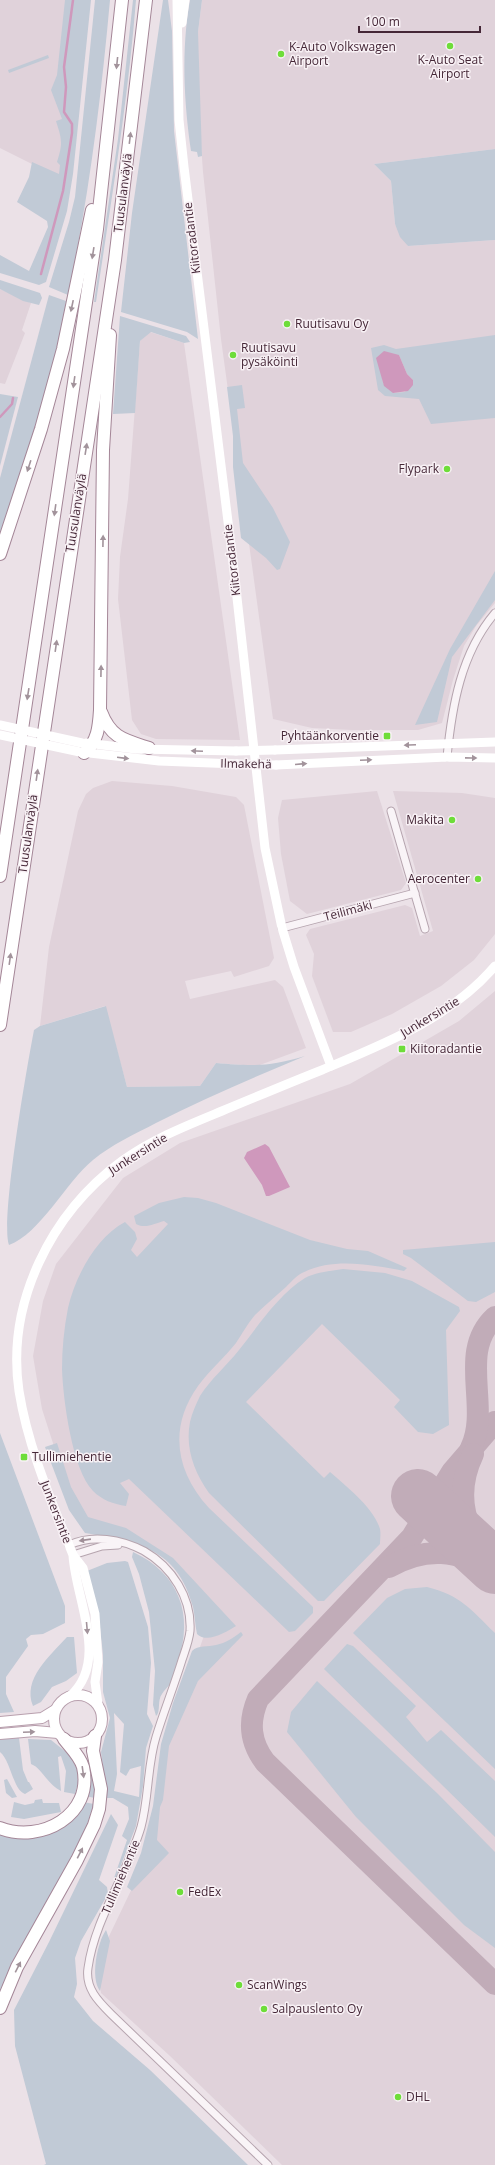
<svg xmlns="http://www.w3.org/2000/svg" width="495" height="2165" font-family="'Open Sans',sans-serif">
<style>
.built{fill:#e0d2da}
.green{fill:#c1cad6;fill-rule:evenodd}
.water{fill:#cf98bc}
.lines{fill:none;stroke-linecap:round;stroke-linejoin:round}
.stream{stroke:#cf98bc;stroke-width:2.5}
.taxiway{stroke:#c1acb8;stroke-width:22}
.runway{stroke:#c1acb8;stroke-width:54}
.minor-casing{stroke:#b6a5af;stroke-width:9}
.primary-casing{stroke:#b89fad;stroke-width:12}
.motorway-casing{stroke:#a48697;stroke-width:14}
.minor{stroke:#f9f4f7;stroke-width:7}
.secondary{stroke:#fff;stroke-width:9}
.primary{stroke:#fff;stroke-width:10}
.motorway{stroke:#fff;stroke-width:12}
.secondary-bridge{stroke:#fff;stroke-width:9}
.oneway{fill:#a2939b}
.oneway2{fill:#9f8e97}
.poi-dot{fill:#6edd39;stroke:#f8f1f5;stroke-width:1.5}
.labels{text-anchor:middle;stroke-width:3;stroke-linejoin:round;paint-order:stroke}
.poi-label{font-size:12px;fill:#452737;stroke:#f8f1f5;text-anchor:start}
.street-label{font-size:12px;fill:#452737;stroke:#f8f1f5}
</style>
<rect width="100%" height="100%" fill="#ebe1e7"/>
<g class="built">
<polygon points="0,0 84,0 62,179 0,148"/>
<polygon points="202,0 495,0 495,149 374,164 391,181 395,224 408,246 495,240 495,603 476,626 464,646 453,680 442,723 418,730 352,730 312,728 273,719 221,339 203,172 198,102 198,32"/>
<polygon points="0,289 31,303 22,330 25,333 5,384 0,383"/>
<polygon points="150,332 184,343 240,740 156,739 141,734 132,720 118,599 120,557 128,499 140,341"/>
<polygon points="112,781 172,786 236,797 244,805 274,958 269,966 234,977 231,971 185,981 190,999 275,980 283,987 306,1048 257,1066 216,1063 200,1086 127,1087 105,1006 40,1026 49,947 78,811 86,794 93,788"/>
<polygon points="377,791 406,883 401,890 307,914 290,901 281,854 278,818 282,800"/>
<polygon points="393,791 462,793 495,798 495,934 474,960 441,986 392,1014 351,1032 333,1032 312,976 314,954 306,935 310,929 405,905 412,908 420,936 433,931"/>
<polygon points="495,991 495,2165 282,2165 170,2056 101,1993 99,1980 100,1955 148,1855 167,1741 213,1610 172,1559 126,1535 78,1521 42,1409 33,1356 43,1301 56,1264 123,1178 180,1143 350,1084 459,1021"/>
</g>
<g class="green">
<path d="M65 0H91L73 174 67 211 46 282 39 285 0 273V255L29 271 48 227 47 221 17 202 29 177 32 162 59 174 60 165 57 162C63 143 62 140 56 121L62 119 51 90 57 75Z"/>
<path d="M95 0H110C101 99 89 197 68 295L49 287 69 222 75 197Z"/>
<path d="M133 0H136C128 101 111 202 96 302H94L118 139Z"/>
<polygon points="163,0 168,0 172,31 174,131 198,339 187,332 121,312 132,213"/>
<path d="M190 0H202L198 32 202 156 198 157 197 152 191 151C184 102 181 50 190 0Z"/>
<polygon points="48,55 49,58 9,73 8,70"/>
<polygon points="495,149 495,240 408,246 400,237 395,224 391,181 374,164"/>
<polygon points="0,280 40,293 42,298 39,305 23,301 0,289"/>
<polygon points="49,295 66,301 65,311 51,374 0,542 0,478"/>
<polygon points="120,316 186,336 190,342 184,343 151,332 140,341 135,413 113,414"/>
<path d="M495 335V418L431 424 419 399 385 396 378 390 371 348 384 345 396 349ZM399 355 407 374 413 380 405 392 394 393 383 383 382 375Z"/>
<polygon points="242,385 245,408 237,409 243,463 273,508 290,542 280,569 277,570 266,558 241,538 233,467 233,436 227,387"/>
<polygon points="0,394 18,397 0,466"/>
<polygon points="495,571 495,600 452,657 437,722 415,725 450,649"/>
<path d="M106 1006 127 1087 200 1086 216 1063C253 1066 269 1067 305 1056 255 1077 205 1098 156 1123 135 1134 111 1145 93 1160 66 1182 40 1234 9 1245 0 1221 27 1066 34 1030L40 1026Z"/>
<path d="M184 1197 198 1198 216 1203 310 1240 347 1249 368 1251 407 1268 404 1271C371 1265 334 1257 302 1273 296 1276 291 1282 286 1287 276 1296 265 1305 255 1315 248 1323 242 1334 236 1343 224 1358 209 1371 198 1386 168 1428 176 1472 209 1508L313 1607V1613L295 1631 289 1632 129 1479 120 1483 129 1494 126 1506C113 1504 102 1500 93 1491 72 1469 63 1399 62 1369 62 1349 64 1328 68 1308 75 1277 96 1237 125 1222L135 1232 137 1239 131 1250 137 1257 168 1224 164 1221C153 1224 146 1229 136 1224L134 1216 159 1203Z"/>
<polygon points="495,1242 495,1292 476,1302 468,1301 411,1258 403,1254 403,1250"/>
<path d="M343 1269 385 1273 412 1281 459 1307 460 1311 446 1330 449 1425 433 1434 418 1432 394 1407 400 1400 322 1324 246 1402 324 1478 330 1472C346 1486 374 1508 380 1529 381 1533 380 1540 380 1544L324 1601H318L209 1493C194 1472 185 1448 190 1422 192 1413 196 1404 200 1396 210 1380 227 1365 239 1350 259 1325 278 1295 305 1278 316 1272 330 1271 343 1269Z"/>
<polygon points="0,1433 65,1606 65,1623 43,1634 31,1635 26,1639 28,1646 6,1677 6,1694 14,1712 0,1713"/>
<path d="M57 1443 71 1487 88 1517 126 1528 173 1558 236 1626C226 1632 207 1644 197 1634 195 1625 195 1616 193 1607 177 1547 136 1542 85 1533L69 1510 45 1447Z"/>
<path d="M133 1552C179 1573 194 1615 178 1661 175 1668 174 1678 170 1684 168 1687 164 1690 162 1694 157 1700 161 1712 156 1716L153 1705 155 1671 149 1612 139 1574 132 1557Z"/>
<path d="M125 1561 128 1562 148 1627 151 1663 147 1714 153 1726 146 1748 143 1786 136 1826 116 1878H114L127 1840 122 1836 129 1819 128 1807 113 1798H107L101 1752 110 1718 103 1692V1655L99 1618 87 1571 107 1563ZM114 1713 124 1724 120 1772 126 1776 130 1769 141 1766 139 1797 114 1791 117 1774Z"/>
<path d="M427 1587C462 1596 470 1609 495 1633V1769L353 1633 387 1598 405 1589Z"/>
<path d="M241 1632 243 1635 198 1681 169 1746 163 1800 160 1807 157 1840 169 1853 132 1891 127 1887 141 1853 153 1806 161 1744 173 1703 192 1651C198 1645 208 1647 216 1645 226 1643 233 1638 241 1632Z"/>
<path d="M67 1637H74L77 1673 66 1681 52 1687 41 1702 33 1706C22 1679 50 1656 67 1637Z"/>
<polygon points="347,1644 353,1646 416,1706 406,1717 427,1742 441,1730 495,1781 495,1837 324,1669"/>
<polygon points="317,1681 438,1794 495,1852 495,1948 464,1925 356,1817 287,1732 291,1712"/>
<path d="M19 1738 23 1770 28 1782H29L33 1789 25 1794C13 1790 11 1761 0 1752V1739Z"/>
<path d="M28 1739 51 1740 71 1756 77 1769 78 1783 75 1794 64 1792 66 1771 61 1756 58 1757 61 1791C46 1783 42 1768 31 1764Z"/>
<polygon points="90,1762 95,1784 95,1798 85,1796 86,1763"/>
<polygon points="7,1779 17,1797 12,1798 6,1793 4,1780"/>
<polygon points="42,1799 43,1803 59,1803 61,1812 24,1819 11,1817 14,1802 25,1805 34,1803 35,1800"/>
<path d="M83 1802 94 1804 81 1842 0 1993V1833C20 1838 42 1842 60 1828 69 1822 76 1810 83 1802Z"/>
<polygon points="111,1814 118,1825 99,1880 107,1887 108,1894 81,1941 75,1958 77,1984 74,1997 93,2021 150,2070 248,2165 44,2165 46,2164 15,2046 14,2010 49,1942"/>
<path d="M106 1930 110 1941 100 1991C90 1978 97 1943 106 1930Z"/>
</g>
<g class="water">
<polygon points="384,351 399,355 407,374 413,380 413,385 408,391 393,393 384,386 376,358"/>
<polygon points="265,1144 269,1147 290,1187 269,1196 266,1196 262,1185 244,1158 247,1152"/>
</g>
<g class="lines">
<g class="stream">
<polyline points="41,274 63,191 72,133 72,124 64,112 66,87 64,67 73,0"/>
<polyline points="0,417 12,404 13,398"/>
</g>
<g class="taxiway">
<path d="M495 1422 452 1472 412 1537 258 1699C248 1722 250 1742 265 1762L495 1984"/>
<path d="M471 1448C491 1407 457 1352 495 1317"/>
<path d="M473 1454C453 1496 465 1533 495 1566"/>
<path d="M389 1567C426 1546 457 1550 494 1570"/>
</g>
<polyline class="runway" points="418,1496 495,1567"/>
<defs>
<g id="minor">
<path d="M447 757C452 706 461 653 495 613"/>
<polyline points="391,811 425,929"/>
<polyline points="282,928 415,893"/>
<path d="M69 1545C92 1534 121 1539 144 1551 172 1567 192 1598 190 1631 189 1641 185 1651 182 1660 174 1686 164 1711 156 1737 147 1766 149 1798 141 1827 127 1875 95 1918 88 1968 85 1988 98 2001 111 2014L268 2165"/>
<polyline points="73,1555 102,1546 118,1545"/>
</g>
<g id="primary">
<circle cx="78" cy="1719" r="24"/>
<polyline points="0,1722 42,1718 55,1710"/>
<polyline points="0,1734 35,1731 58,1733"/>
</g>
<g id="motorway">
<polyline points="0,554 41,429 63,349 92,210"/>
<path d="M101 712C111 738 124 740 149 748"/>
<path d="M84 753C98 742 99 726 100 710L103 450 110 335"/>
<polyline points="0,876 97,229 122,0"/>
<polyline points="0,1025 115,260 146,0"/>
<path d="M0 1828C41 1844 94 1815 83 1767 80 1756 70 1747 64 1739"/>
<polyline points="0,2008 17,1967 77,1860 94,1825 99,1809 101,1789 93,1751 95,1736"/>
</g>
</defs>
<use href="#minor" class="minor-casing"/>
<use href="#primary" class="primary-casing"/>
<use href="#motorway" class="motorway-casing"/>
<use href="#minor" class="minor"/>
<g class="secondary">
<polyline points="177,0 179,120 184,167 233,562 265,848 282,928 294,967 331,1066"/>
<polyline points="182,23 185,0"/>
<polyline points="86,743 136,749 236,751"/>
<polyline points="275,750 495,742"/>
<polyline points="81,752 159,761 237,764"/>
<polyline points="276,765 447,757 495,758"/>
<path d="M70 1696C110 1661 75 1598 73 1555"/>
<path d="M98 1704 95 1682 98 1662 95 1614 83 1568 73 1555C52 1502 28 1448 19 1391 6 1303 51 1213 122 1161 152 1139 188 1125 222 1111 256 1097 289 1083 322 1070 384 1044 451 1018 495 966"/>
</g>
<use href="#primary" class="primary"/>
<use href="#motorway" class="motorway"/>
<g class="secondary-bridge">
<polyline points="0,725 82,743"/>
<polyline points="0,735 80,752"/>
<polyline points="236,751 275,750"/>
<polyline points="237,764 276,765"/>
</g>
</g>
<defs><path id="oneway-solid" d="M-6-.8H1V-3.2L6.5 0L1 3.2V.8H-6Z"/></defs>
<g class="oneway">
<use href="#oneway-solid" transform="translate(117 63) rotate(96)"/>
<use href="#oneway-solid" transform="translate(130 138) rotate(-83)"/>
<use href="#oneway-solid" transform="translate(93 253) rotate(99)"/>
<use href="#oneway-solid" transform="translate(72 306) rotate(102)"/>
<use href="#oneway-solid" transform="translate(74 382) rotate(98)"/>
<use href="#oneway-solid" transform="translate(86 449) rotate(-81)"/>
<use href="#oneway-solid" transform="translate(29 466) rotate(108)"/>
<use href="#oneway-solid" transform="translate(55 510) rotate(98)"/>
<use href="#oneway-solid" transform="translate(103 541) rotate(-89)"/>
<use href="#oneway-solid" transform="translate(56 646) rotate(-82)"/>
<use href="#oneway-solid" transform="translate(101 671) rotate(-89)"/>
<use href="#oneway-solid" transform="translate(28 694) rotate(99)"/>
<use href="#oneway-solid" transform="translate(410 745) rotate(178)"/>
<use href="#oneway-solid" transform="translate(197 751) rotate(-177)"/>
<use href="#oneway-solid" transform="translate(123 758) rotate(7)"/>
<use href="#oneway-solid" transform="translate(471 758) rotate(1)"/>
<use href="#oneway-solid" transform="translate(366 760) rotate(-2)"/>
<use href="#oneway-solid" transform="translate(301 764) rotate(-5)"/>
<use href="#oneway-solid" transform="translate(37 775) rotate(-82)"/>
<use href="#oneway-solid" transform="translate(10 959) rotate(-82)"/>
<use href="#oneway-solid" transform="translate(87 1628) rotate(85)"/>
<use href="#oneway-solid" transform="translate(29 1732) rotate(-3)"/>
<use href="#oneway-solid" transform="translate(83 1772) rotate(82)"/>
<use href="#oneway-solid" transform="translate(80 1853) rotate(-63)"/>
<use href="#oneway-solid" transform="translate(18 1967) rotate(-63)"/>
</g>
<use class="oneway2" href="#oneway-solid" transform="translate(85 1540) rotate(172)"/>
<g class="poi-dot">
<circle cx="450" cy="46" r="4"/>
<circle cx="281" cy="54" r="4"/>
<circle cx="287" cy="324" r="4"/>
<circle cx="233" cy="355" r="4"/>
<circle cx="447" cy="469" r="4"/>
<rect x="383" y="732" width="8" height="8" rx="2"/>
<circle cx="452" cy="820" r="4"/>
<circle cx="478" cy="879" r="4"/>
<rect x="398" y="1045" width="8" height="8" rx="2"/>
<rect x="20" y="1453" width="8" height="8" rx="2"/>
<circle cx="180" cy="1892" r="4"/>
<circle cx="239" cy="1985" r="4"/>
<circle cx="264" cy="2009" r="4"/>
<circle cx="398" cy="2097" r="4"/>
</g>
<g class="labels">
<g class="poi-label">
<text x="289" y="51">K-Auto Volkswagen<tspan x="289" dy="14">Airport</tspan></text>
<text x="450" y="64" text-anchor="middle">K-Auto Seat<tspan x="450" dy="14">Airport</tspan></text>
<text x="295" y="328">Ruutisavu Oy</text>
<text x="241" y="352">Ruutisavu<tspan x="241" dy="14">pysäköinti</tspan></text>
<text x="439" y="473" text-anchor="end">Flypark</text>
<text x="379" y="740" text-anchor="end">Pyhtäänkorventie</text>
<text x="444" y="824" text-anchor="end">Makita</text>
<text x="470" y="883" text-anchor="end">Aerocenter</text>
<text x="410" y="1053">Kiitoradantie</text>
<text x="32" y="1461">Tullimiehentie</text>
<text x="188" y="1896">FedEx</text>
<text x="247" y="1989">ScanWings</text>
<text x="272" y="2013">Salpauslento Oy</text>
<text x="406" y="2101">DHL</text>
</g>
<g class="street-label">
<text transform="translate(123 193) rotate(-83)" y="4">Tuusulanväylä</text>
<text transform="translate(192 238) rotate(-97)" y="4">Kiitoradantie</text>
<text transform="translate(76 513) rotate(-81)" y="4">Tuusulanväylä</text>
<text transform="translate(232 560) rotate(-97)" y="4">Kiitoradantie</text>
<text transform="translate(246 764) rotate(1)" y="4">Ilmakehä</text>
<text transform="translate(28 834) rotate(-82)" y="4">Tuusulanväylä</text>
<text transform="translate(348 911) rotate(-15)" y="4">Teilimäki</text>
<text transform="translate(430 1017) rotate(-31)" y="4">Junkersintie</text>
<text transform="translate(138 1154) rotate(-32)" y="4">Junkersintie</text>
<text transform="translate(56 1512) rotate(69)" y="4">Junkersintie</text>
<text transform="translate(121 1877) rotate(-67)" y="4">Tullimiehentie</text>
</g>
</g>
<path d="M359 26v6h121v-6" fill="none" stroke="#452737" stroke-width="2"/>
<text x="365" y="26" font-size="12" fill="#452737" stroke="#f8f1f5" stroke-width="3" paint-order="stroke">100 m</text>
</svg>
